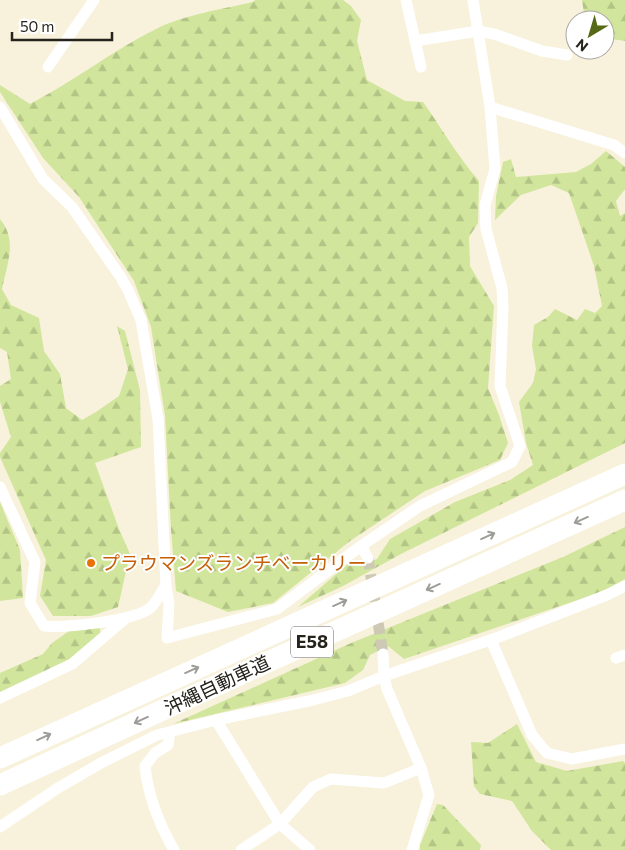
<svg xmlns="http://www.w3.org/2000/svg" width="625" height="850" font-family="Commissioner,'Noto Sans JP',sans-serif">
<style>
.forest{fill:url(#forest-firs)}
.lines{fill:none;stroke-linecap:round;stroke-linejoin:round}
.street-tunnel{stroke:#cec9b5;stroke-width:11;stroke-dasharray:11 5.5;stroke-linecap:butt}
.street{stroke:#fff;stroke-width:11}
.highway{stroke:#fff;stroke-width:21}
.oneway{stroke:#9d9c98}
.food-dot{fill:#e8710a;stroke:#fff;stroke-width:2}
.labels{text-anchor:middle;stroke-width:4;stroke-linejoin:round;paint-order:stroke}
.shield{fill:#fff;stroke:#66655f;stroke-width:1}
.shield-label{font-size:18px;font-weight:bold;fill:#25231b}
.food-label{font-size:19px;fill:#c56008;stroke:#fff;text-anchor:start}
.street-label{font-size:19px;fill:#25231b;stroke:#fff}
</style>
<defs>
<pattern id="forest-firs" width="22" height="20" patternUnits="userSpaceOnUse" patternTransform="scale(1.25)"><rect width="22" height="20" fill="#d1e69c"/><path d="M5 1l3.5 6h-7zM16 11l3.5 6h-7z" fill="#b3c586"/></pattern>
</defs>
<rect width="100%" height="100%" fill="#f8f2dc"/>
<g class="forest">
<path d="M255 0H343L351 6 361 20 357 41 367 80 405 101 423 102C441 127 458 157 479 181L478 223 469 237 470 266 494 306 488 388 499 415 508 443 500 460 425 491 350 541 273 603 228 612 176 591 171 530 165 416 151 327 134 281 79 197 43 158 0 92V85L30 104C74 81 112 51 156 29 183 15 223 9 253 2Z"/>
<polygon points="582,0 625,0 625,41 605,38 605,20 585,20"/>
<polygon points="606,151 625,167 625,189 616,201 620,216 625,213 625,443 401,554 343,586 298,607 350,562 363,564 377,559 390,539 455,502 510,480 533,465 526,443 519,402 533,383 536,369 532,346 534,325 548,317 555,309 577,320 585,309 595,313 602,306 594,266 569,193 551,185 521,195 495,220 496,196 503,162 511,159 516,177 576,172 591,164"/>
<path d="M0 219C18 241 7 264 2 289L11 305 39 318 44 351 60 374 66 408 82 420 96 412 119 396 128 369 117 326 125 331 140 390 141 447 95 463 119 529 130 554 118 607 91 616H53L40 596 46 560 0 457V453L11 437 0 402V386L11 379 7 352 0 348Z"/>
<polygon points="0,502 20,550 23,598 0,601"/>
<polygon points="625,527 625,579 604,591 404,659 388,646 370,655 363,670 345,683 173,724 351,643 563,557"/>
<polygon points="99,626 101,634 69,661 0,693 0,673 43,654 52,643 72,629"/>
<polygon points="517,724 536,762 567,771 623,761 625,763 625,850 551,850 532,831 512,801 480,794 474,786 471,742 488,743"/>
<polygon points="437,804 443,805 481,845 480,850 420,850 420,845"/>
</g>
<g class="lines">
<polyline class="street-tunnel" points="368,558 383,654"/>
<g class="street">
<polyline points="406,0 421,67"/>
<polyline points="415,41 478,31 494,34 542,51 567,55"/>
<polyline points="48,67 94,0"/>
<polyline points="0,107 43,179 72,207 120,276 128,290 141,320 158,419 166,585 169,604 167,638 277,609 361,546 368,558"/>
<polyline points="490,107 614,145 625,153"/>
<path d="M0 487 35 562 30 603 44 626C64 628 135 621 150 608 157 602 161 592 166 585"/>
<polyline points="361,546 420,506 512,462 520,446 500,386 503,306 502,288 486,229 485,205 495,169 490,107 473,0"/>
<polyline points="491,640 532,735 547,753 572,759 625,749"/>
<polyline points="383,654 384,676 387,689 421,768 429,795 412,850"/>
<polyline points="616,658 625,655"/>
<polyline points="0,698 72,664 126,618"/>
<polyline points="216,720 280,824 310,850"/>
<path d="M170 732 168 745 155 753 145 766C148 795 159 824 174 850"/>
<polyline points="0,827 58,788 101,763 157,735 216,720 309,701 348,691 384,676 499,637 607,595 625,586"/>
<polyline points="241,850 280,824 313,787 331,779 384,783 421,768"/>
</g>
<g class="highway">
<polyline points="0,758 625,474"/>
<polyline points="0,785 193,696 625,500"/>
</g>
</g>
<defs><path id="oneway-shaft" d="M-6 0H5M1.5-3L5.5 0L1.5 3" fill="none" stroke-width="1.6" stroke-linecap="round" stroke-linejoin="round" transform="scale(1.25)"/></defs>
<g class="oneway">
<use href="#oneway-shaft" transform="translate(581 520) rotate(156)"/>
<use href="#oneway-shaft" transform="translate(488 536) rotate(-24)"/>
<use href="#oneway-shaft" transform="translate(433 587) rotate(156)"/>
<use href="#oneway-shaft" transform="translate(340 603) rotate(-24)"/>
<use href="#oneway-shaft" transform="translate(192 670) rotate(-24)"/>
<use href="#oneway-shaft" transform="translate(141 720) rotate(155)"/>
<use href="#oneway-shaft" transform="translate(44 737) rotate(-25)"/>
</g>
<circle class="food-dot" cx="91" cy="563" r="5"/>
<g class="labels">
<rect class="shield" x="291" y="626.5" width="42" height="31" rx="4"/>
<g class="shield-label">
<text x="312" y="648">E58</text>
</g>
<g class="food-label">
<text x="101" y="570">プラウマンズランチベーカリー</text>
</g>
<g class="street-label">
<text transform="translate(217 685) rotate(-25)" y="7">沖縄自動車道</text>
</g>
</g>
<g transform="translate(590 35) rotate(218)"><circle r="24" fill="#ffffff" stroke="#a8a7a4"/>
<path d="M0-4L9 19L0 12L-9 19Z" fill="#556916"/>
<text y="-8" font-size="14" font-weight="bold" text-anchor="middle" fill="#25231b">N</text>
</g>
<path d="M12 32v8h100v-8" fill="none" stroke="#25231b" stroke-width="2.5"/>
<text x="20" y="32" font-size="15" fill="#25231b" stroke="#ffffff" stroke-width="4" paint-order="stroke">50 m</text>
</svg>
